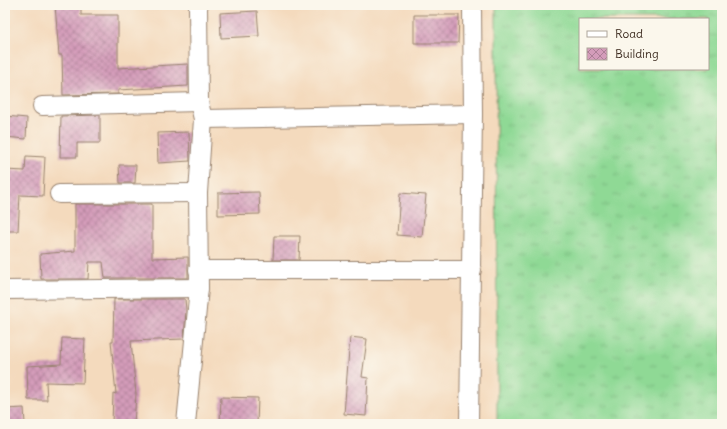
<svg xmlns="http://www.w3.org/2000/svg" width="727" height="429" font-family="Delius,sans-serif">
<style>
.grass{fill:url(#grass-tufts);stroke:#65825a;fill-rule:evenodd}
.building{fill:url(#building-cross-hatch)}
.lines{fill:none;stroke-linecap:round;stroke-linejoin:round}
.street-casing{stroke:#98826e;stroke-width:20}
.street{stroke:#fff;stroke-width:18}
</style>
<defs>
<pattern id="grass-tufts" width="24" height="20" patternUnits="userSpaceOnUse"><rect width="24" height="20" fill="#8fd995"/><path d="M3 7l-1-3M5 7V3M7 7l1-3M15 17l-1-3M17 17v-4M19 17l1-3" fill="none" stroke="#7cba80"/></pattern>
<pattern id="building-cross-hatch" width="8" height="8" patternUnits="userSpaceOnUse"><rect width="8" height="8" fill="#d49cba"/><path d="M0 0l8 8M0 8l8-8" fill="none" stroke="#ad7f97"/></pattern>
</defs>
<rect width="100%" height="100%" fill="#fbf7ec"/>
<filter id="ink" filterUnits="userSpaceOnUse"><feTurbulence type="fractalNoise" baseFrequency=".025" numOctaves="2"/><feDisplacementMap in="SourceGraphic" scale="8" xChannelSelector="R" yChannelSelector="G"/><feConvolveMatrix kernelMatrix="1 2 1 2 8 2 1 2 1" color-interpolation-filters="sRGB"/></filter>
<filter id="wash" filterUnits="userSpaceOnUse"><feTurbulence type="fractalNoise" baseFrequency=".012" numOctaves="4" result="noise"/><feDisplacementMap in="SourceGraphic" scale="16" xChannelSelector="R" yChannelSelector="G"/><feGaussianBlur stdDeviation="0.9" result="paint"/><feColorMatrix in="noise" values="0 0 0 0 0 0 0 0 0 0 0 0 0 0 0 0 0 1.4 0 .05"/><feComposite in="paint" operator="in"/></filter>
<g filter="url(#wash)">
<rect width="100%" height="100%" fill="#f4dabd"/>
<path class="grass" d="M496 5H722V424H497ZM580 19H708V69H580Z"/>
<g id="blocks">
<g class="building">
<polygon points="55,5 81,5 81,15 118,15 118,68 188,64 188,86 118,90 118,94 63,95 62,55 59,55"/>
<polygon points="257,11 259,36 221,38 220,13"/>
<polygon points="414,15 459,15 458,43 414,43"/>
<polygon points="100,115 100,143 77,143 77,157 60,157 61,116"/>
<polygon points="5,116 27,118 26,139 5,137"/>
<polygon points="189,132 190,161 158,163 157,133"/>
<polygon points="26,156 45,157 43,196 20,195 18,231 5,231 5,170 25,171"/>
<polygon points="119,165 136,165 135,183 120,183"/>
<polygon points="259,192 260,214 218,215 218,193"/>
<polygon points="400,193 426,195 422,237 397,235"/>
<polygon points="75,204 152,204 152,258 188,257 188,278 105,278 103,262 89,262 88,279 41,279 40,254 75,251"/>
<polygon points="274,236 300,236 299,260 273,260"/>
<polygon points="114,299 185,299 186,310 184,339 131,341 136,394 134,424 112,424 113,393 116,394 111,341 113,341"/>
<polygon points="350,337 367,339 362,377 368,378 366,416 344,414"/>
<polygon points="62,338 85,339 83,383 46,382 47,400 28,400 27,366 61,364"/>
<polygon points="221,397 258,398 257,424 220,424"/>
<polygon points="24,408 25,424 5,424 5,409"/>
</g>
</g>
</g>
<g filter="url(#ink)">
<use href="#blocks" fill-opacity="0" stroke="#98826e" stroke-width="1"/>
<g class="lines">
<defs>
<g id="street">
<polyline points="42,106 199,102"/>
<polyline points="203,119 473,114"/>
<polyline points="59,194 198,193"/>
<polyline points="198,270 472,270"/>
<polyline points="5,290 199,288"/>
<polyline points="186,424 199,288 198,193 203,119 199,102 198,5"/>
<polyline points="469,424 473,114 472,5"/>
</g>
</defs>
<use href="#street" class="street-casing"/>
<use href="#street" class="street"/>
</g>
</g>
<rect width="727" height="429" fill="none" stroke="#fbf7ec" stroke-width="20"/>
<rect x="579" y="18" width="130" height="52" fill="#fbf7ec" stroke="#aea59a"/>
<rect x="587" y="31" width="20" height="6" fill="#ffffff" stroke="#aea59a"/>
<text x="615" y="38" font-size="12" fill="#3b2a1e">Road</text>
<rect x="587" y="48" width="20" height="12" fill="url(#building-cross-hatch)" stroke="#aea59a"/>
<text x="615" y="58" font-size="12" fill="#3b2a1e">Building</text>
</svg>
